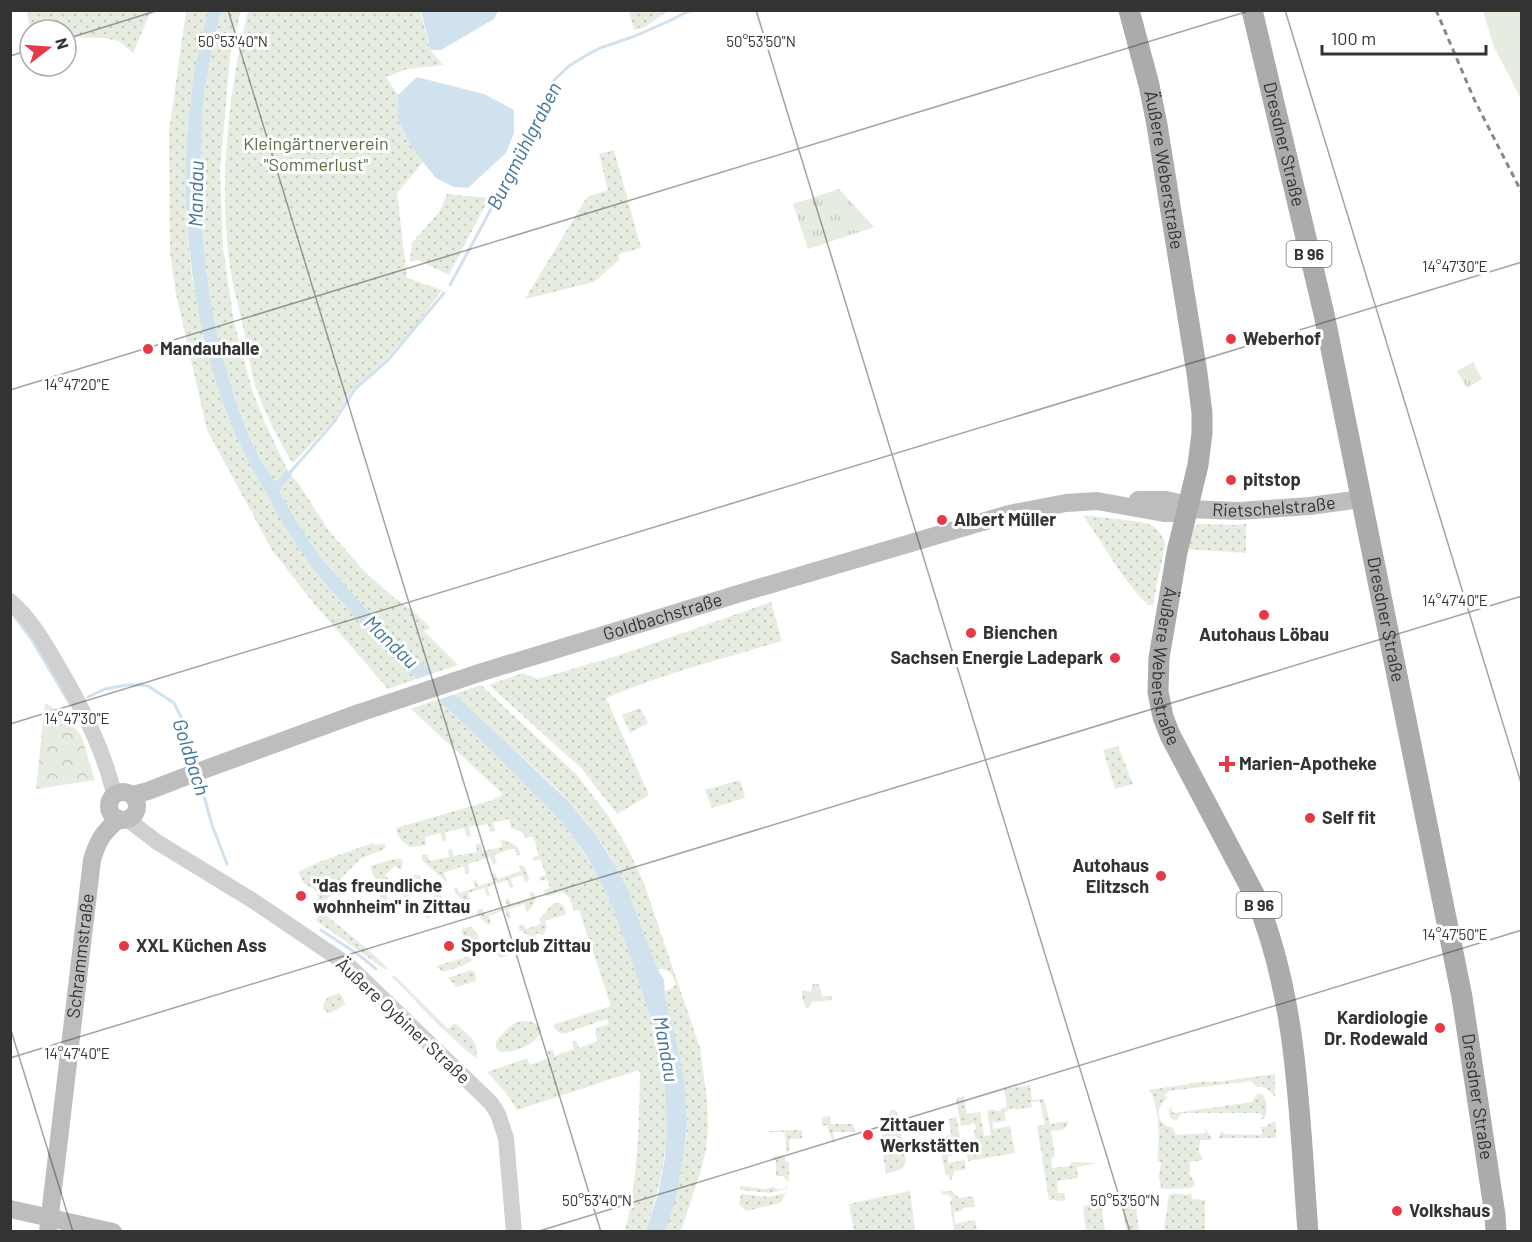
<svg xmlns="http://www.w3.org/2000/svg" width="1532" height="1242" font-family="Barlow,sans-serif">
<style>
.grass{fill:url(#grass-dots)}
.forest{fill:url(#forest-crowns)}
.park{fill:url(#park-tufts)}
.pitch{fill:#e6ecdf}
.water{fill:#cfe2ee}
.pier{fill:#fff}
.lines{fill:none;stroke-linecap:round;stroke-linejoin:round}
.stream{stroke:#cfe2ee;stroke-width:3}
.tertiary{stroke:#d0d0d0;stroke-width:16}
.secondary{stroke:#bdbdbd;stroke-width:18}
.primary{stroke:#ababab;stroke-width:21}
.rail{stroke:#888;stroke-width:3;stroke-dasharray:6 4.5;stroke-linecap:butt}
.ticks{fill:none;stroke:#333;stroke-width:1.5;stroke-opacity:0.45}
.poi-dot{fill:#e63946;stroke:#fff;stroke-width:2}
.labels{text-anchor:middle;stroke-width:6;stroke-linejoin:round;paint-order:stroke}
.shield{fill:#fff;stroke:#707070;stroke-width:1.5}
.shield-label{font-size:16px;font-weight:bold;fill:#333}
.park-label{font-size:18px;fill:#56703f;stroke:#fff}
.street-label{font-size:18px;fill:#333;stroke:#fff}
.poi-label{font-size:18px;font-weight:bold;fill:#333;stroke:#fff;text-anchor:start}
.water-label{font-size:20px;font-style:italic;fill:#3f7597;stroke:#fff}
.ticks-label{font-size:15px;text-anchor:middle;fill:#333;stroke:#fff;stroke-width:6;stroke-linejoin:round;paint-order:stroke}
</style>
<defs>
<pattern id="grass-dots" width="8" height="8" patternUnits="userSpaceOnUse" patternTransform="scale(1.5)"><rect width="8" height="8" fill="#e6ecdf"/><path d="M2 2h.1M6 6h.1" fill="none" stroke="#c6cbc0" stroke-width="1.8" stroke-linecap="round"/></pattern>
<pattern id="forest-crowns" width="20" height="18" patternUnits="userSpaceOnUse" patternTransform="scale(1.5)"><rect width="20" height="18" fill="#e6ecdf"/><path d="M2 6a3 3 0 1 1 6 0M12 15a3 3 0 1 1 6 0" fill="none" stroke="#c6cbc0"/></pattern>
<pattern id="park-tufts" width="24" height="20" patternUnits="userSpaceOnUse" patternTransform="scale(1.5)"><rect width="24" height="20" fill="#e6ecdf"/><path d="M3 7l-1-3M5 7V3M7 7l1-3M15 17l-1-3M17 17v-4M19 17l1-3" fill="none" stroke="#c6cbc0"/></pattern>
</defs>
<rect width="100%" height="100%" fill="#fff"/>
<g class="grass">
<polygon points="27,11 27,10 151,11 133,53 119,41 104,38 66,37 66,30 30,30"/>
<polygon points="186,11 208,11 191,96 187,132 186,189 188,240 192,278 201,320 212,367 227,416 268,498 312,566 342,603 417,679 388,689 311,600 272,550 207,430 176,294 170,252 169,132"/>
<path d="M221 11H241L231 48 220 170 223 248 234 322 252 390 265 423 287 469 278 480 275 481C255 455 241 416 231 385 207 307 198 228 201 146 202 129 202 112 204 96 208 67 215 39 221 11Z"/>
<path d="M248 11H420L431 51 443 65 407 69 386 77 398 95 397 117 409 143 423 162 397 193 407 278 442 290 415 326 387 358 352 390 332 422 293 463C279 442 263 409 255 385 250 368 248 349 244 331 239 308 232 284 229 260 219 180 229 88 248 11Z"/>
<polygon points="629,11 629,10 668,11 645,27 634,30"/>
<polygon points="614,150 641,248 619,254 619,260 594,282 525,299 587,197 608,190 599,154"/>
<polygon points="447,194 489,198 449,275 418,260 410,262 412,243 440,211"/>
<polygon points="292,476 298,483 329,531 364,571 393,597 412,610 431,628 424,631 458,665 434,673 386,631 321,558 296,520 280,493 282,486"/>
<path d="M1083 515 1141 522C1154 525 1161 530 1165 544L1153 605H1148C1122 580 1104 545 1083 515Z"/>
<polygon points="1199,524 1235,525 1246,524 1246,553 1187,549 1193,527"/>
<path d="M771 602 782 641C723 658 663 674 606 698L649 795 617 814 582 769 489 685 523 673 538 679 617 656Z"/>
<path d="M481 685 576 774 609 817 628 849 643 881 700 1048 707 1099 708 1126 706 1150 700 1173 681 1231H666C675 1198 685 1163 687 1128 688 1121 686 1113 686 1105 683 1068 674 1033 665 997V991L671 989 676 984C671 972 670 969 657 969 640 922 624 873 594 832 573 802 545 778 518 753 496 734 475 714 454 694Z"/>
<path d="M438 699 501 760 557 817 578 844 597 874 609 899 608 903 613 908 655 1030C666 1071 671 1117 664 1159 660 1184 653 1208 646 1231H625C638 1180 639 1127 640 1075L639 1070 517 1110 507 1094 487 1072 527 1058 530 1065 549 1058 547 1051 552 1049 555 1056 574 1049 572 1042 576 1040 579 1048 598 1041 595 1033 597 1028 609 1024 607 1019 566 1033C559 1034 556 1031 553 1025L611 1006 579 910 574 911 569 897 562 892 548 896 545 895 544 890 550 888 547 879 540 881 539 877 546 875 540 859 533 861 532 858 539 855 533 836 526 838 521 831 511 828 509 819 493 823 495 831 490 832 488 824 469 827 471 836 467 837 464 828 445 832 446 841 443 842 441 833 425 837 426 845 410 847C403 842 397 838 396 828L493 800 503 794 411 709Z"/>
<polygon points="640,708 648,723 630,733 622,715"/>
<polygon points="1118,746 1133,784 1115,789 1103,750"/>
<polygon points="740,780 745,798 712,808 705,790"/>
<path d="M501 840C509 841 519 845 520 854L517 856 514 848 494 855 497 863 493 865 490 857 468 864 470 873 466 874 463 866 444 873 447 881H445L421 859 423 855 428 854 429 861 449 857 448 850 452 849 454 856 477 852 476 844 481 843 482 851 502 847Z"/>
<polygon points="373,843 375,845 384,844 386,846 385,849 360,859 330,890 330,896 316,910 311,908 319,897 317,895 319,893 304,883 298,872 319,862"/>
<polygon points="399,859 402,859 403,862 401,870 395,866 385,875 390,880 386,890 387,903 375,890 381,884 374,877 370,866 390,860"/>
<polygon points="519,865 525,867 529,879 526,883 522,875 511,879 513,887 510,888 507,880 487,887 490,895 487,896 484,888 468,893 471,901 466,903 455,893 454,888 457,887 459,893 475,888 473,881 476,880 478,886 494,881 492,874 495,873 498,879 521,871"/>
<polygon points="414,875 419,875 428,883 428,887 427,890 421,885 407,898 404,896 418,882 413,876"/>
<polygon points="529,892 534,893 536,899 531,909 527,912 524,904 508,909 511,918 508,919 505,910 489,916 491,924 488,925 477,914 477,911 482,908 485,915 508,907 505,900 509,898 512,905 531,899"/>
<polygon points="435,895 439,895 448,903 448,907 447,909 441,905 428,919 424,916 438,901 433,896"/>
<path d="M556 903H560L564 907 566 914 545 921 547 927 543 935 537 933 534 938 519 930 520 925 523 924 526 929 541 924 539 918C547 915 547 906 556 903Z"/>
<polygon points="323,913 368,949 388,969 386,970 315,920"/>
<path d="M471 927C477 932 479 936 479 944 478 966 459 966 443 972L436 966 470 956 469 950H474L473 942 465 941 461 929Z"/>
<circle cx="503" cy="948" r="9"/>
<polygon points="471,970 475,972 476,981 457,987 448,978"/>
<path d="M394 975 448 1029 455 1023C465 1032 481 1042 476 1058 445 1034 419 1004 392 977Z"/>
<polygon points="339,993 343,998 345,1004 333,1012 327,1013 326,1010 324,1011 323,1005 328,997"/>
<path d="M528 1021C564 1029 516 1058 498 1051L496 1047V1041L510 1026 517 1022Z"/>
<path d="M1275 1074V1097C1268 1090 1267 1086 1257 1087L1251 1081 1169 1091 1164 1095 1168 1099H1166C1155 1108 1156 1125 1172 1127L1176 1135 1206 1133 1204 1127 1213 1140H1200L1199 1152 1203 1160 1190 1162V1174L1195 1184 1192 1188 1167 1189 1157 1188 1161 1187 1159 1176 1161 1162 1157 1160C1160 1142 1160 1105 1149 1090L1201 1082 1222 1081Z"/>
<polygon points="1030,1085 1032,1100 1044,1099 1050,1124 1067,1121 1068,1123 1065,1129 1051,1131 1055,1157 1051,1158 1052,1168 1071,1166 1071,1162 1096,1163 1077,1167 1078,1178 1057,1181 1058,1193 1064,1193 1065,1201 1049,1200 1037,1126 1045,1125 1040,1101 1031,1102 1032,1107 1015,1110 1015,1108 1008,1110 1008,1111 1004,1112 1006,1121 992,1123 993,1129 1010,1126 1015,1153 968,1161 965,1146 960,1146 961,1154 948,1156 948,1163 965,1160 966,1169 955,1171 951,1180 950,1180 949,1175 946,1175 940,1149 944,1147 943,1139 946,1136 951,1135 949,1119 954,1118 956,1115 961,1143 975,1140 974,1131 976,1130 975,1123 961,1126 956,1098 964,1096 967,1114 980,1112 984,1136 991,1135 987,1111 995,1109 995,1111 1001,1111 1000,1109 1007,1107 1004,1089"/>
<path d="M1258 1093C1268 1096 1267 1105 1266 1115L1263 1119 1260 1120 1263 1116 1260 1113H1182L1176 1121C1170 1118 1168 1116 1169 1109L1173 1105 1171 1110 1174 1113 1252 1102Z"/>
<polygon points="891,1110 895,1110 898,1115 906,1163 901,1169 886,1174 880,1136 886,1134 884,1121"/>
<polygon points="830,1116 831,1124 853,1124 855,1132 833,1132 835,1142 833,1143 827,1125 822,1126 822,1117"/>
<polygon points="1274,1121 1276,1122 1276,1138 1218,1138 1222,1131 1224,1134 1260,1135 1263,1132 1260,1127 1265,1127"/>
<polygon points="802,1130 802,1138 790,1139 789,1152 786,1152 785,1132 769,1132 768,1131"/>
<polygon points="773,1156 785,1156 785,1162 789,1162 789,1179 787,1181 783,1176 776,1176 776,1160 773,1160"/>
<polygon points="787,1185 788,1185 786,1189 770,1193 740,1190 740,1186 765,1189 773,1187 779,1190 785,1188"/>
<polygon points="910,1191 915,1231 854,1231 849,1204"/>
<polygon points="942,1191 951,1191 959,1198 973,1196 975,1207 963,1208 962,1211 954,1212 955,1224 975,1220 977,1231 954,1231 950,1201 952,1200 951,1196 949,1196 948,1194 942,1195"/>
<polygon points="786,1193 780,1203 746,1211 739,1204 741,1194 769,1197"/>
<polygon points="1174,1193 1187,1195 1191,1193 1192,1199 1205,1200 1205,1231 1164,1231 1169,1195"/>
<polygon points="1155,1194 1159,1196 1140,1199 1140,1204 1152,1202 1152,1204 1136,1207 1139,1231 1126,1231 1122,1201"/>
<polygon points="1094,1204 1101,1204 1105,1231 1086,1231 1083,1206"/>
</g>
<polygon class="forest" points="45,703 61,713 81,735 95,780 36,789"/>
<g class="park">
<polygon points="839,189 874,227 808,249 793,204"/>
<polygon points="1473,362 1482,379 1467,388 1457,371"/>
<polygon points="812,984 819,984 822,996 831,996 832,1000 812,1002 808,1009 806,1008 802,996 802,990 811,992"/>
</g>
<polygon class="pitch" points="1483,11 1521,11 1521,99 1494,47"/>
<g class="water">
<path d="M208 11H221C215 39 208 67 204 96 202 112 202 129 201 146 198 228 207 307 231 385 240 415 255 456 275 481L278 480 287 469 292 476 282 486 280 493 296 520 321 558 386 631 434 673 454 694 543 777 571 804 594 832 614 864 628 891 657 968 664 980 665 997 676 1040 685 1086 687 1125 684 1154 676 1197 666 1231H646L658 1194 665 1158 667 1125 665 1086 659 1046 655 1030 613 908 608 903 609 899C600 880 591 862 579 845 564 823 545 805 527 787 491 749 453 714 416 678 380 642 344 608 313 568 289 536 270 501 251 466 243 449 233 432 227 414 191 317 177 200 191 97 194 68 202 39 208 11Z"/>
<polygon points="421,11 421,10 498,11 494,19 441,50 431,50"/>
<polygon points="417,77 484,94 514,110 514,133 506,153 468,188 454,187 436,178 423,162 409,143 397,117 398,95"/>
</g>
<polygon class="pier" points="437,672 458,693 435,701 414,680"/>
<g class="lines">
<g class="stream">
<polyline points="450,285 537,124 554,80 569,66 585,56 600,48 635,36 667,22 687,12 695,10"/>
<polyline points="287,476 334,422 355,389 388,360 444,293"/>
<polyline points="12,613 32,640 70,704"/>
<polyline points="88,697 105,689 127,685 140,685 148,686 174,703 182,719 196,766"/>
<polyline points="199,778 212,825 227,864"/>
<polyline points="321,930 359,955 376,969"/>
</g>
<g class="tertiary">
<path d="M10 601C32 620 45 644 59 668 82 707 104 750 114 794"/>
<polyline points="127,819 157,842 255,902 348,965 491,1103 498,1114 506,1138 514,1232"/>
</g>
<g class="secondary">
<path id="s1" d="M1138 500H1166L1175 502 1188 509 1239 511 1310 506 1361 499"/>
<circle cx="123" cy="806" r="14"/>
<path id="s2" d="M132 795 148 791 192 774 359 713 482 672 741 593 1009 514 1066 503 1097 501 1164 513H1176L1188 509"/>
<polyline points="10,1209 113,1232"/>
<path id="s3" d="M48 1232 92 860C98 840 103 832 119 819"/>
</g>
<g class="primary">
<path id="s4" d="M1129 10 1149 85 1157 125 1197 373 1202 413V433L1198 465 1177 552 1159 658 1158 692 1163 717 1170 735 1255 896C1299 1002 1299 1119 1308 1232"/>
<path id="s5" d="M1252 10 1324 314 1462 997 1495 1215 1496 1232"/>
</g>
<polyline class="rail" points="1436,10 1474,99 1522,193"/>
</g>
<path class="ticks" d="M228 10 601 1232M756 10 1130 1232M1285 10 1522 786M66 39 159 10M10 56 30 50M10 390 1252 10M10 724 1522 262M10 1027 73 1232M10 1058 1522 596M536 1232 1522 930"/>
<g class="poi-dot">
<circle cx="1231" cy="339" r="6"/>
<circle cx="148" cy="349" r="6"/>
<circle cx="1231" cy="480" r="6"/>
<circle cx="942" cy="520" r="6"/>
<circle cx="1264" cy="615" r="6"/>
<circle cx="971" cy="633" r="6"/>
<circle cx="1115" cy="658" r="6"/>
<path d="M1224 755h6v6h6v6h-6v6h-6v-6h-6v-6h6z"/>
<circle cx="1310" cy="818" r="6"/>
<circle cx="1161" cy="876" r="6"/>
<circle cx="301" cy="896" r="6"/>
<circle cx="124" cy="946" r="6"/>
<circle cx="449" cy="946" r="6"/>
<circle cx="1440" cy="1028" r="6"/>
<circle cx="868" cy="1135" r="6"/>
<circle cx="1397" cy="1211" r="6"/>
</g>
<g class="labels">
<g class="shield">
<rect x="1286.5" y="241" width="45" height="26" rx="4.5"/>
<rect x="1236.5" y="892" width="45" height="26" rx="4.5"/>
</g>
<g class="shield-label">
<text x="1309" y="260">B 96</text>
<text x="1259" y="911">B 96</text>
</g>
<g class="park-label">
<text x="316" y="150">Kleingärtnerverein<tspan x="316" dy="21">"Sommerlust"</tspan></text>
</g>
<g class="street-label">
<text dy="6" stroke="none"><textPath href="#s5" startOffset="138">Dresdner Straße</textPath></text>
<text dy="6" stroke="none"><textPath href="#s4" startOffset="164">Äußere Weberstraße</textPath></text>
<text dy="6" stroke="none"><textPath href="#s1" startOffset="138">Rietschelstraße</textPath></text>
<text dy="6" stroke="none"><textPath href="#s2" startOffset="560">Goldbachstraße</textPath></text>
<text dy="6" stroke="none"><textPath href="#s5" startOffset="624">Dresdner Straße</textPath></text>
<text dy="6" stroke="none"><textPath href="#s4" startOffset="668">Äußere Weberstraße</textPath></text>
<text dy="6" stroke="none"><textPath href="#s3" startOffset="278">Schrammstraße</textPath></text>
<text transform="translate(403 1021) rotate(43)" y="6">Äußere Oybiner Straße</text>
<text dy="6" stroke="none"><textPath href="#s5" startOffset="1110">Dresdner Straße</textPath></text>
</g>
<g class="poi-label">
<text x="1243" y="345">Weberhof</text>
<text x="160" y="355">Mandauhalle</text>
<text x="1243" y="486">pitstop</text>
<text x="954" y="526">Albert Müller</text>
<text x="983" y="639">Bienchen</text>
<text x="1264" y="641" text-anchor="middle">Autohaus Löbau</text>
<text x="1103" y="664" text-anchor="end">Sachsen Energie Ladepark</text>
<text x="1239" y="770">Marien-Apotheke</text>
<text x="1322" y="824">Self fit</text>
<text x="1149" y="872" text-anchor="end">Autohaus<tspan x="1149" dy="21">Elitzsch</tspan></text>
<text x="313" y="892">"das freundliche<tspan x="313" dy="21">wohnheim" in Zittau</tspan></text>
<text x="136" y="952">XXL Küchen Ass</text>
<text x="461" y="952">Sportclub Zittau</text>
<text x="1428" y="1024" text-anchor="end">Kardiologie<tspan x="1428" dy="21">Dr. Rodewald</tspan></text>
<text x="880" y="1131">Zittauer<tspan x="880" dy="21">Werkstätten</tspan></text>
<text x="1409" y="1217">Volkshaus</text>
</g>
<g class="water-label">
<text transform="translate(524 146) rotate(-63)" y="7">Burgmühlgraben</text>
<text transform="translate(196 194) rotate(-89)" y="7">Mandau</text>
<text transform="translate(391 642) rotate(44)" y="7">Mandau</text>
<text transform="translate(191 757) rotate(72)" y="7">Goldbach</text>
<text transform="translate(666 1049) rotate(80)" y="7">Mandau</text>
</g>
</g>
<g class="ticks-label">
<text x="233" y="47">50°53'40"N</text>
<text x="761" y="47">50°53'50"N</text>
<text x="1455" y="272">14°47'30"E</text>
<text x="77" y="390">14°47'20"E</text>
<text x="1455" y="606">14°47'40"E</text>
<text x="77" y="724">14°47'30"E</text>
<text x="1455" y="940">14°47'50"E</text>
<text x="77" y="1059">14°47'40"E</text>
<text x="597" y="1206">50°53'40"N</text>
<text x="1125" y="1206">50°53'50"N</text>
</g>
<rect width="1532" height="1242" fill="none" stroke="#333333" stroke-width="24"/>
<g transform="translate(48 48) rotate(73)"><circle r="28" fill="#ffffff" stroke="#adadad" stroke-width="1.5"/>
<path d="M0-4.5L10 22L0 15L-10 22Z" fill="#e63946"/>
<text y="-9" font-size="16" font-weight="bold" text-anchor="middle" fill="#333333">N</text>
</g>
<path d="M1322 45v9h164v-9" fill="none" stroke="#333333" stroke-width="3"/>
<text x="1331" y="45" font-size="18" fill="#333333" stroke="#ffffff" stroke-width="4.5" paint-order="stroke">100 m</text>
</svg>
